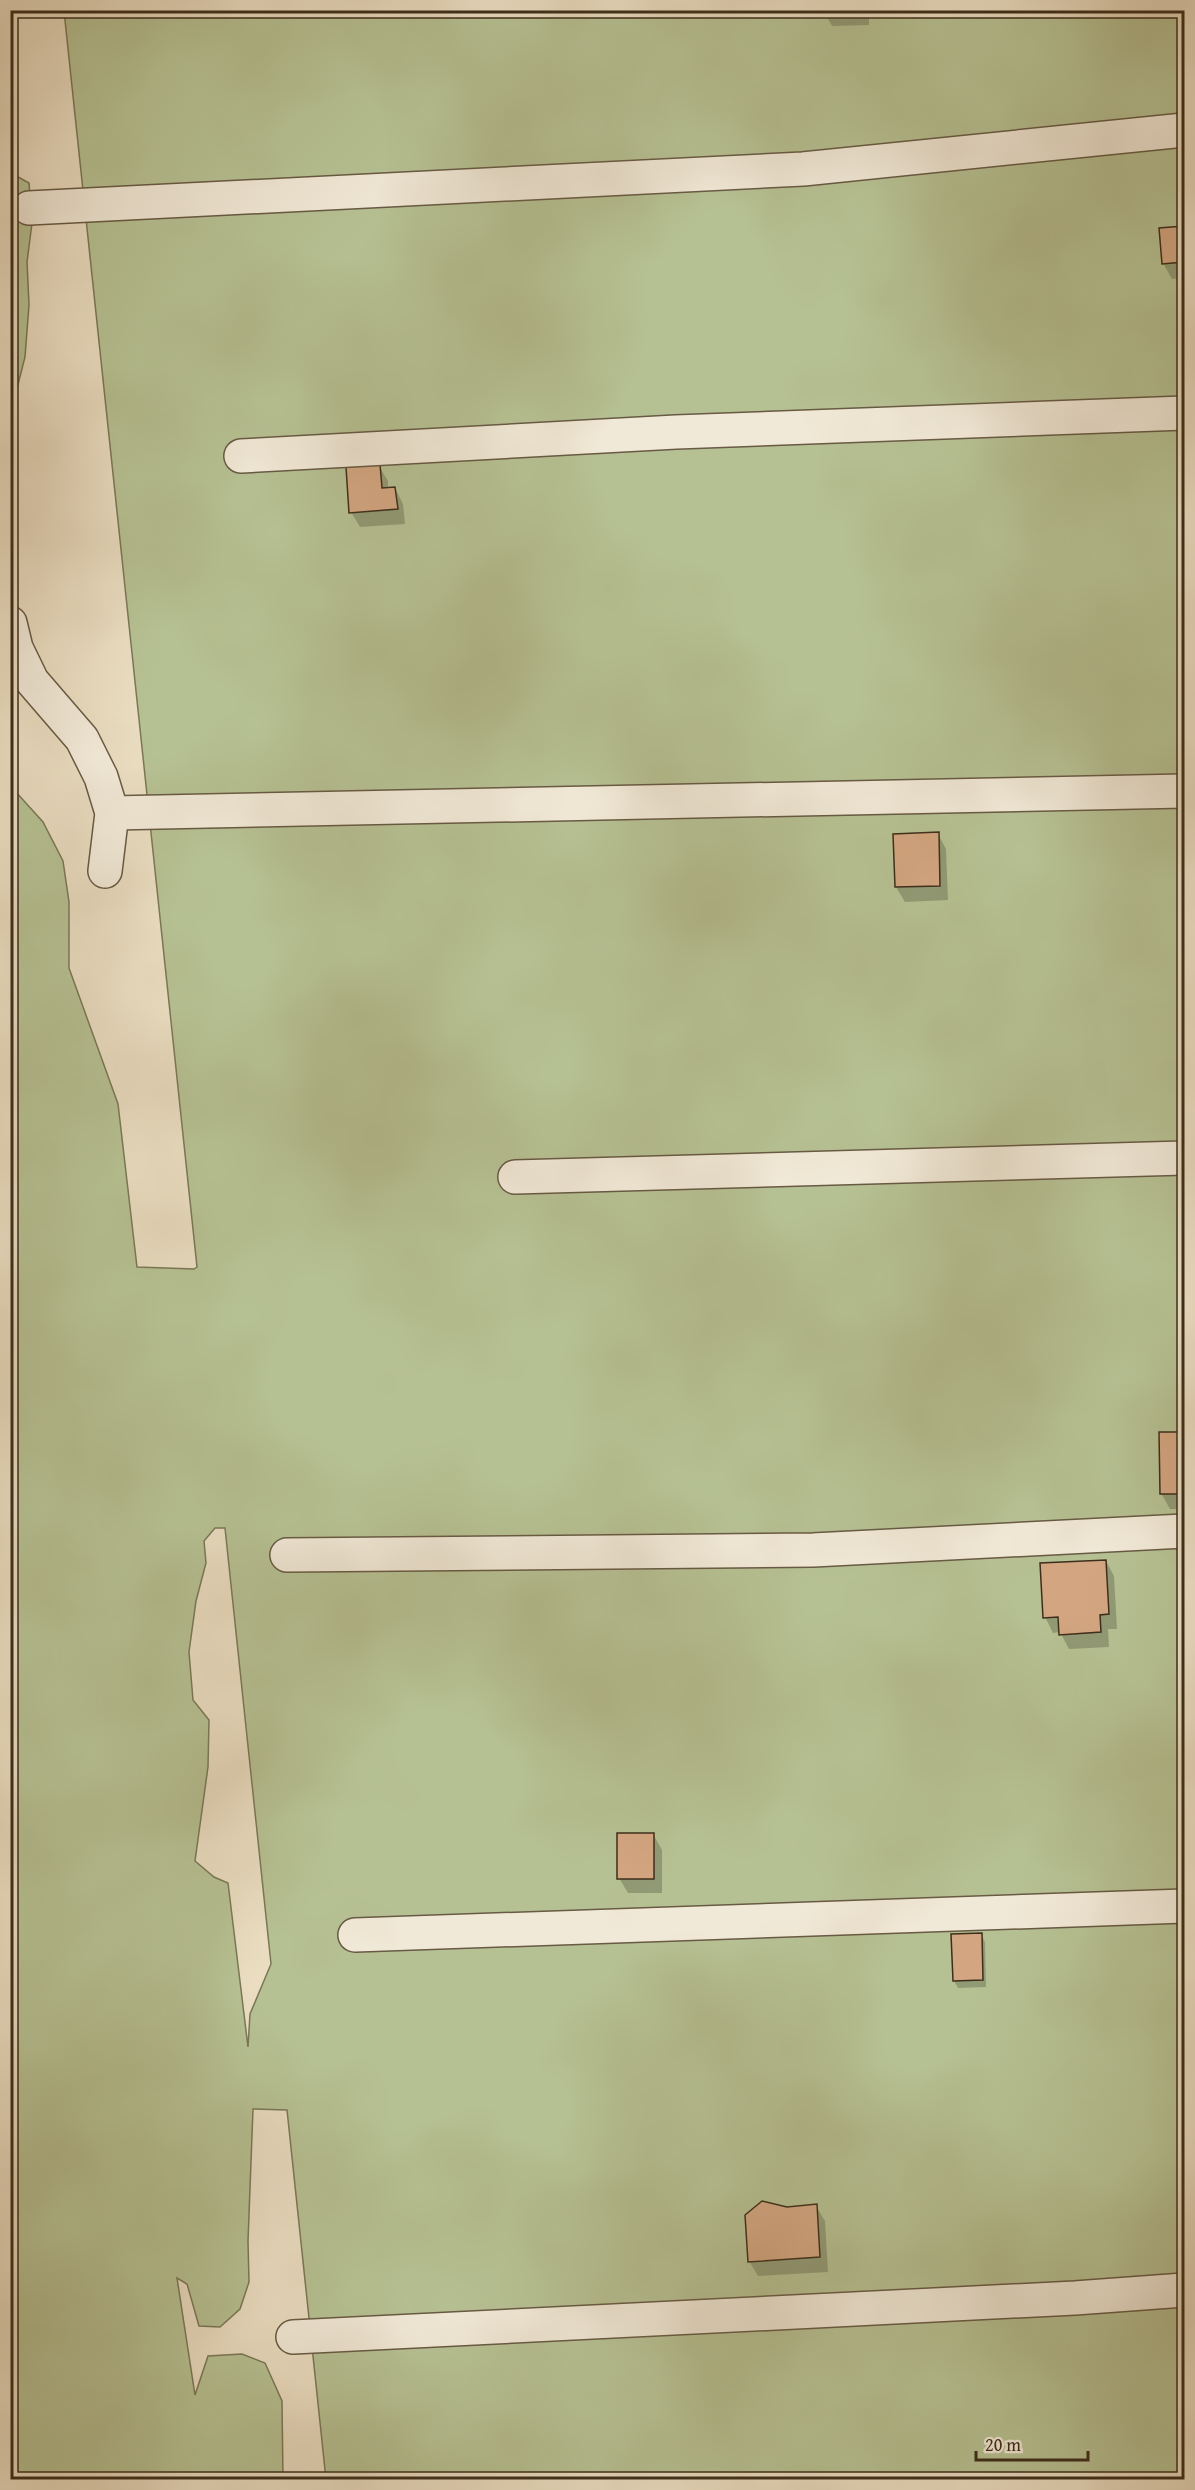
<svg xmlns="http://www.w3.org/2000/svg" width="1195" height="2490" font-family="'Gentium Book Plus',serif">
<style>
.green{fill:#b6c193;stroke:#7a7857;stroke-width:1.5;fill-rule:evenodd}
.shadow{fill:#0003}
.building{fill:#d3a681;stroke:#3d2e1b;stroke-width:1.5}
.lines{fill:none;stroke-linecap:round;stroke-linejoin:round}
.minor-casing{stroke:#685a44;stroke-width:36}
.minor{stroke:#f1e9d7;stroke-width:33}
</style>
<rect width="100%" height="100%" fill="#eaddc1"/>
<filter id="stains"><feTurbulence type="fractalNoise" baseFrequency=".00333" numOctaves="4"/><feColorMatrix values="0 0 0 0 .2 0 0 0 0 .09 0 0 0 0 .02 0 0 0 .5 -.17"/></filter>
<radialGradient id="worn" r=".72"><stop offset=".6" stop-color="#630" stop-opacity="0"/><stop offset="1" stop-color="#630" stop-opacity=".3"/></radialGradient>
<g class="green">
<path d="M64 11H1184V2479H326L287 2110 253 2109 248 2241 249 2282 240 2309 220 2327 199 2326 187 2284 177 2278 195 2395 208 2356 242 2354 265 2363 282 2401 283 2479H11L10 773 15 791 43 822 63 861 69 902V968L118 1104 137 1267 194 1269 197 1267ZM215 1528H225L271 1964 250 2014 248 2047 228 1883 214 1877 195 1861 208 1767 209 1720 193 1700 189 1652 196 1601 206 1563 204 1541Z"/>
<polygon points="11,173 29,183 32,223 27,262 29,305 25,357 11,412"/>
</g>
<g class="shadow">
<polygon points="823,10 869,10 869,25 832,26"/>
<polygon points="1184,227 1184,278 1172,279 1163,263 1160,229"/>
<polygon points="379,466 388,481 388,489 395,488 403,504 405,524 360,527 351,512"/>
<polygon points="938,834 946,849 948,900 905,902 896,887"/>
<polygon points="1161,1434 1184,1434 1184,1509 1170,1509 1161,1493"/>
<polygon points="1106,1561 1114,1576 1117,1629 1108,1629 1109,1647 1069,1649 1060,1632 1053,1633 1045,1617"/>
<polygon points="653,1834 662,1850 662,1893 628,1893 619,1878"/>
<polygon points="981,1934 985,1942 986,1987 958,1988 954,1981"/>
<polygon points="816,2206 825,2221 828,2272 758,2276 749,2261 787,2208"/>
</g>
<g class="building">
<polygon points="1184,226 1184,262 1162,264 1159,228"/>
<polygon points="380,464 382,488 395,487 398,509 349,513 346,467"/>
<polygon points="939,832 940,886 895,887 893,834"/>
<polygon points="1159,1432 1184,1432 1184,1494 1160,1494"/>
<polygon points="1106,1560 1109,1614 1100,1615 1101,1632 1059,1635 1058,1617 1043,1618 1040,1563"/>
<rect x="617" y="1833" width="37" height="46"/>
<polygon points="982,1933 983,1980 953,1981 951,1934"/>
<polygon points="762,2201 787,2207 817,2204 820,2257 748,2262 745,2215"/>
</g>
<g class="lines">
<defs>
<g id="minor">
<polyline points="29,208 803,169 1184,130"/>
<polyline points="241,456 676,432 1184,413"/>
<polyline points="10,623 16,648 32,681 82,739 101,777 112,813 105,871"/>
<polyline points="112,813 1184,791"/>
<polyline points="515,1177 1184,1158"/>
<polyline points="287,1555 813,1550 1184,1531"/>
<polyline points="355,1935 1184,1906"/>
<polyline points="293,2337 1075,2298 1184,2290"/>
</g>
</defs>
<use href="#minor" class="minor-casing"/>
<use href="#minor" class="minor"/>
</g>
<rect width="1195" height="2490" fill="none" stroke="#eaddc1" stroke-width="36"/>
<rect x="12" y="12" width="1171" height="2466" fill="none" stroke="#3d2e1b" stroke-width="3"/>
<rect x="18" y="18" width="1159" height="2454" fill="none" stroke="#3d2e1b" stroke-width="1.5"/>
<path d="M976 2451v9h112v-9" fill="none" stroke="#3d2e1b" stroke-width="3"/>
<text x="985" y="2451" font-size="18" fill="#3d2e1b" stroke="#f1e9d7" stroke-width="4.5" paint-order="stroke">20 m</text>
<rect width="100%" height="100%" filter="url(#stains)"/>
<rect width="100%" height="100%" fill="url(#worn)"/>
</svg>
